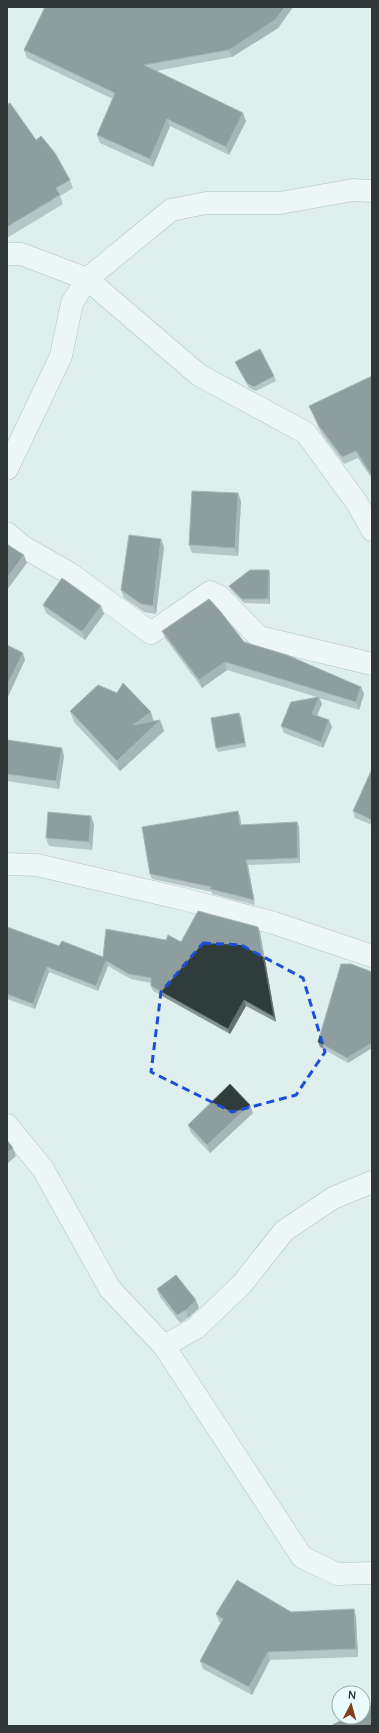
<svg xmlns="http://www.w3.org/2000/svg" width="379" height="1733" font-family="Manrope,sans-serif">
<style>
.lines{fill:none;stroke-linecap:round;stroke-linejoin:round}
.minor-casing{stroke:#808f8f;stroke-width:23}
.minor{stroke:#fff;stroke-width:22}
.wall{fill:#869695}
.shaded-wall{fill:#637271}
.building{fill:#2e3c3c;stroke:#637271}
.marked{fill:none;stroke:#1d4ed8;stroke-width:3;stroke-dasharray:8 5;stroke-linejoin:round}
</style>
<rect width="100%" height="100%" fill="#deefee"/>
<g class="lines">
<defs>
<g id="minor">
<polyline points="7,254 21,254 87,279 199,375 306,433 357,503 372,530"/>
<polyline points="7,469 61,356 72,303 87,279 171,210 206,203 280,203 353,190 372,191"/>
<polyline points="7,533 22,546 69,573 151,633 210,592 219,596 259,637 372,664"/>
<polyline points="7,864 37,865 183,899 274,923 372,956"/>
<polyline points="7,1125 43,1169 110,1289 164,1346 302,1557 337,1574 372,1573"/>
<polyline points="164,1346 196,1328 242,1284 284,1231 333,1198 372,1182"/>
</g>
</defs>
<use href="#minor" class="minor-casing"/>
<use href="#minor" class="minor"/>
</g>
<g class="wall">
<polygon points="41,7 293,7 278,28 232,57 156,71 246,121 229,155 170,126 153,167 100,143 97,135 113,99 27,58 24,50 44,9"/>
<polygon points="7,105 70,180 73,188 60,196 63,204 7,238"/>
<polygon points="235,362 274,376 276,381 256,391 249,388 237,366"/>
<polygon points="372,376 372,479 358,458 344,464 321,433 312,413 309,406"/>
<polygon points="241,501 238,556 192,553 189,545"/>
<polygon points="164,547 156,614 144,612 124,598 121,590"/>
<polygon points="270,574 270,604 244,603 231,590 229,586"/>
<polygon points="43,605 101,606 104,614 85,640 46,613"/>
<polygon points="162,631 244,642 361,687 364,694 359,710 319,698 322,704 317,715 332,727 323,748 284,733 281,726 317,697 227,670 202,688 165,638"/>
<polygon points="70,711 154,721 160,720 164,731 120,771 74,722"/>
<polygon points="239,713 241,717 246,747 218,752 216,748"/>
<polygon points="7,740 62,748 64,756 59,789 7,781"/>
<polygon points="372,769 372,825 355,818 353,811"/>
<polygon points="240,816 241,825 297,822 299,827 300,863 248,865 255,905 212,894 212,892 152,879 150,874"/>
<polygon points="94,824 92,850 49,846 46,838"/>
<polygon points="7,927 59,946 103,957 166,940 181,942 258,927 260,932 276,1022 246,1006 230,1034 153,991 151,986 151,983 131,979 108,966 98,991 49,972 35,1009 7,999"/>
<polygon points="341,964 348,1063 320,1047 318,1042"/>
<polygon points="253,1113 210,1153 191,1133 188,1125"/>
<polygon points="157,1289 199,1308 188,1318 180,1323 160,1297"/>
<polygon points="354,1609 356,1617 358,1657 270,1660 252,1695 203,1669 200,1661 221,1623 219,1622 216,1614 291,1612"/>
</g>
<g class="shaded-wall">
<polygon points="285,7 293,7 278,28 232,57 229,50"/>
<polygon points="243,113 246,121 229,155 226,147"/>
<polygon points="167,119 170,126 153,167 150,159"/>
<polygon points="238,493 241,501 238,556 235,548"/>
<polygon points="161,539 164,547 156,614 153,606"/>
<polygon points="24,555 27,563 7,590 7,578"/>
<polygon points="269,570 270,574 270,604 268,599"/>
<polygon points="101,606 104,614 85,640 82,632"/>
<polygon points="23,653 25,660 7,699 7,686"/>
<polygon points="225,662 227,670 202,688 199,680"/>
<polygon points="361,687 364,694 359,710 356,702"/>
<polygon points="319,697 322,704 315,720 312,714"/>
<polygon points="151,712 154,723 133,725"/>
<polygon points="239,713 241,717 246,747 245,743"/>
<polygon points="160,720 164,731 120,771 117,761"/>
<polygon points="329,720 332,727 323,748 321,742"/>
<polygon points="62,748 64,756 59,789 56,781"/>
<polygon points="238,811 240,816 242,830 240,825"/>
<polygon points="91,816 94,824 92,850 89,842"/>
<polygon points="297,822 299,827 300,863 298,858"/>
<polygon points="246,860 248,865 255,905"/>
<polygon points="258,927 260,932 276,1022 274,1017"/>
<polygon points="106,961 108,966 98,991 96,986"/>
<polygon points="47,967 49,972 35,1009 33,1004"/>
<polygon points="244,1000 246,1006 230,1034 228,1029"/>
<polygon points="372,1043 372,1048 348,1063 347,1058"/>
<polygon points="250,1105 253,1113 210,1153 207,1145"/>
<polygon points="13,1148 16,1156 7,1164 7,1153"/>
<polygon points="196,1300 199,1308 188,1318 186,1310"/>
<polygon points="354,1609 356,1617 358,1657 356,1649"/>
<polygon points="268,1652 270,1660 252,1695 249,1687"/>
</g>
<g class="building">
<polygon points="45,7 285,7 275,20 229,50 144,65 243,113 226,147 167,119 150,159 97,135 115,93 24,50"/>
<polygon points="10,103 36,140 41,136 55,153 70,180 56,188 60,195 7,227 7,105"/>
<polygon points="260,349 274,376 254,387 247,383 235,362"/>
<polygon points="372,376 372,476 356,451 342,457 319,426 309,406"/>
<polygon points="192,491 238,493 235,548 189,545"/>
<polygon points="129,535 161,539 153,606 141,604 121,590"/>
<polygon points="7,544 11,547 24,555 7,578"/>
<polygon points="250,570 269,570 268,599 242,599 229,586"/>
<polygon points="62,578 101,606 82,632 43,605"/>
<polygon points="209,599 221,612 244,642 287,655 361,687 356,702 225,662 199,680 162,631"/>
<polygon points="7,645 23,653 7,686"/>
<polygon points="123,683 151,712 133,725 160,720 117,761 70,711 98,685 117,693"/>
<polygon points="319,697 312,714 329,720 321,742 281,726 291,702"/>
<polygon points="239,713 245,743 216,748 211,718"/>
<polygon points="7,740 62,748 56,781 7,774"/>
<polygon points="372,769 372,820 353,811"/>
<polygon points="238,811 240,825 297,822 298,858 246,860 254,900 210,889 211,887 150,874 142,827"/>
<polygon points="48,812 91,816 89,842 46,838"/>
<polygon points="198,911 258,927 274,1017 244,1000 228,1029 151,986 151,978 129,974 106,961 96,986 47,967 33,1004 7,994 7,927 59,946 62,941 103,957 106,929 166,940 168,935 181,942"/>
<polygon points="341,964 351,964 372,972 372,1043 347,1058 318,1042"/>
<polygon points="230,1084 250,1105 207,1145 188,1125"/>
<polygon points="7,1140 13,1148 7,1153"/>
<polygon points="176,1275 196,1300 186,1310 177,1315 157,1289"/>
<polygon points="237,1580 291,1612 354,1609 356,1649 268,1652 249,1687 200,1661 223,1619 216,1614"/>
<polygon points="372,1705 372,1726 332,1726 332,1725 348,1717 363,1717 363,1709"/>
</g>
<path d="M0 0H379V1733H0ZM203 943 241 945 303 978 325 1052 296 1095 232 1112 151 1072 161 992Z" fill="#deefee" fill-opacity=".55" fill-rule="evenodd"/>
<path class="marked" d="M203 943 241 945 303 978 325 1052 296 1095 232 1112 151 1072 161 992Z"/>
<rect width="379" height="1733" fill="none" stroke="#303737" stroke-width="16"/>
<g transform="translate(351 1705) rotate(6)"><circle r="19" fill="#ebfcfc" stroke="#a0adad"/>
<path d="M0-3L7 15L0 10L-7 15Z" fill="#853e1c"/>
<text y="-6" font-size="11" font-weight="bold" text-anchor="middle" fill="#303737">N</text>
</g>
</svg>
